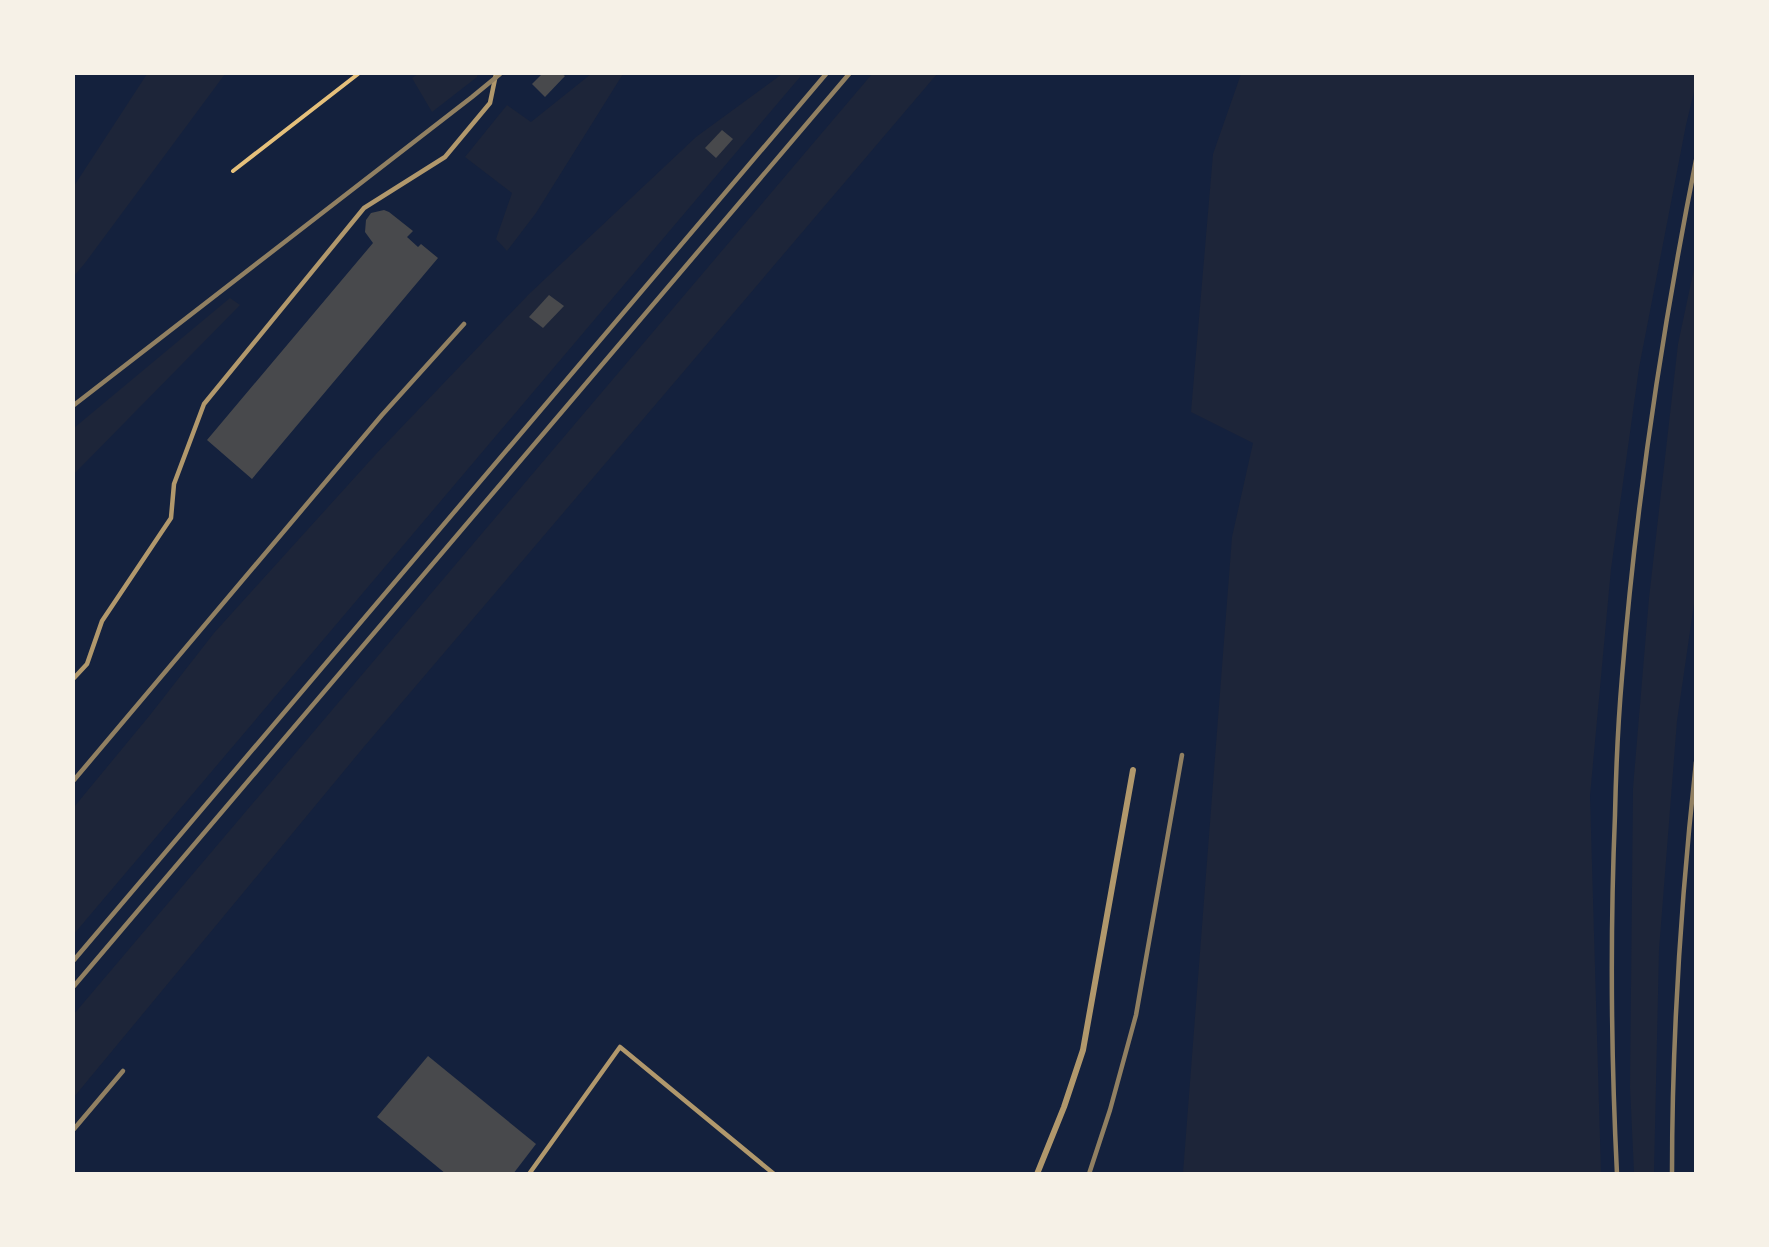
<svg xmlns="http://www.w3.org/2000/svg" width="1769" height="1247" font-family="'Roboto Condensed',sans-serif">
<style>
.green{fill:#1d2539}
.building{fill:#48494c}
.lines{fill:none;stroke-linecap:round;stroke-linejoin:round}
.path{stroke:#e5c07b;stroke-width:4}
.service{stroke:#b1986c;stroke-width:4.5}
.minor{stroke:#b1986c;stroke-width:6}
.rail{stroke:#918062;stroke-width:4.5}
</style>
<rect width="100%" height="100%" fill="#14213d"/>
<g class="green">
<polygon points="147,74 225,74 85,263 74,276 74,186"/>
<polygon points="418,74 478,74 477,77 432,112 412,78"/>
<polygon points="591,74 623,74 536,213 507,251 496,239 512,193 465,157 507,105 531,122"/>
<polygon points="782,74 801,74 800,77 74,934 74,807 150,715 214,633 376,454 529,294 696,137"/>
<polygon points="872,74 937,74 363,748 74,1097 74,1014"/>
<polygon points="1241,74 1695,74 1695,88 1686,125 1639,368 1611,569 1590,796 1601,1173 1183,1173 1232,537 1253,443 1191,412 1213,154"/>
<polygon points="1695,264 1696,590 1677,721 1659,950 1654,1173 1634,1173 1630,1087 1633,788 1649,598 1678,344"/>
<polygon points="230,298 240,305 74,474 74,428"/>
</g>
<g class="building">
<polygon points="542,74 562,74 565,76 545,97 532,84"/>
<polygon points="722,130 733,139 716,158 705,148"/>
<polygon points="384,210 389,212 413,231 407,237 418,247 421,244 438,258 252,479 207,440 373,243 365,232 366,220 371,213"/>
<polygon points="549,295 564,306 543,328 529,317"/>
<polygon points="428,1056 536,1144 513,1174 446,1174 377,1117"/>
</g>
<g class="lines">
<polyline class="path" points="233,171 358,74"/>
<g class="service">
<polyline points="74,678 87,664 102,621 171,518 174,484 204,404 364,208 445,157 490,103 496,74"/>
<polyline points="529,1174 620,1047 774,1174"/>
</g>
<polyline class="minor" points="1037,1174 1064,1107 1083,1050 1133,770"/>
<g class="rail">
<polyline points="74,405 472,97 500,74"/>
<polyline points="74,780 382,415 464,324"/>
<polyline points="74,960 826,74"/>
<polyline points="74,986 849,74"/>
<polyline points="74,1129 123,1071"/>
<polyline points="1089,1174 1110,1110 1136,1015 1182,755"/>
<path d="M1617 1174C1611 1054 1610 935 1615 815 1616 769 1618 723 1622 677 1636 503 1662 331 1696 160"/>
<path d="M1672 1174C1672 1036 1681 899 1696 762"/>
</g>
</g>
<rect width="1769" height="1247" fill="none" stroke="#f6f1e7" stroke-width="150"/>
</svg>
